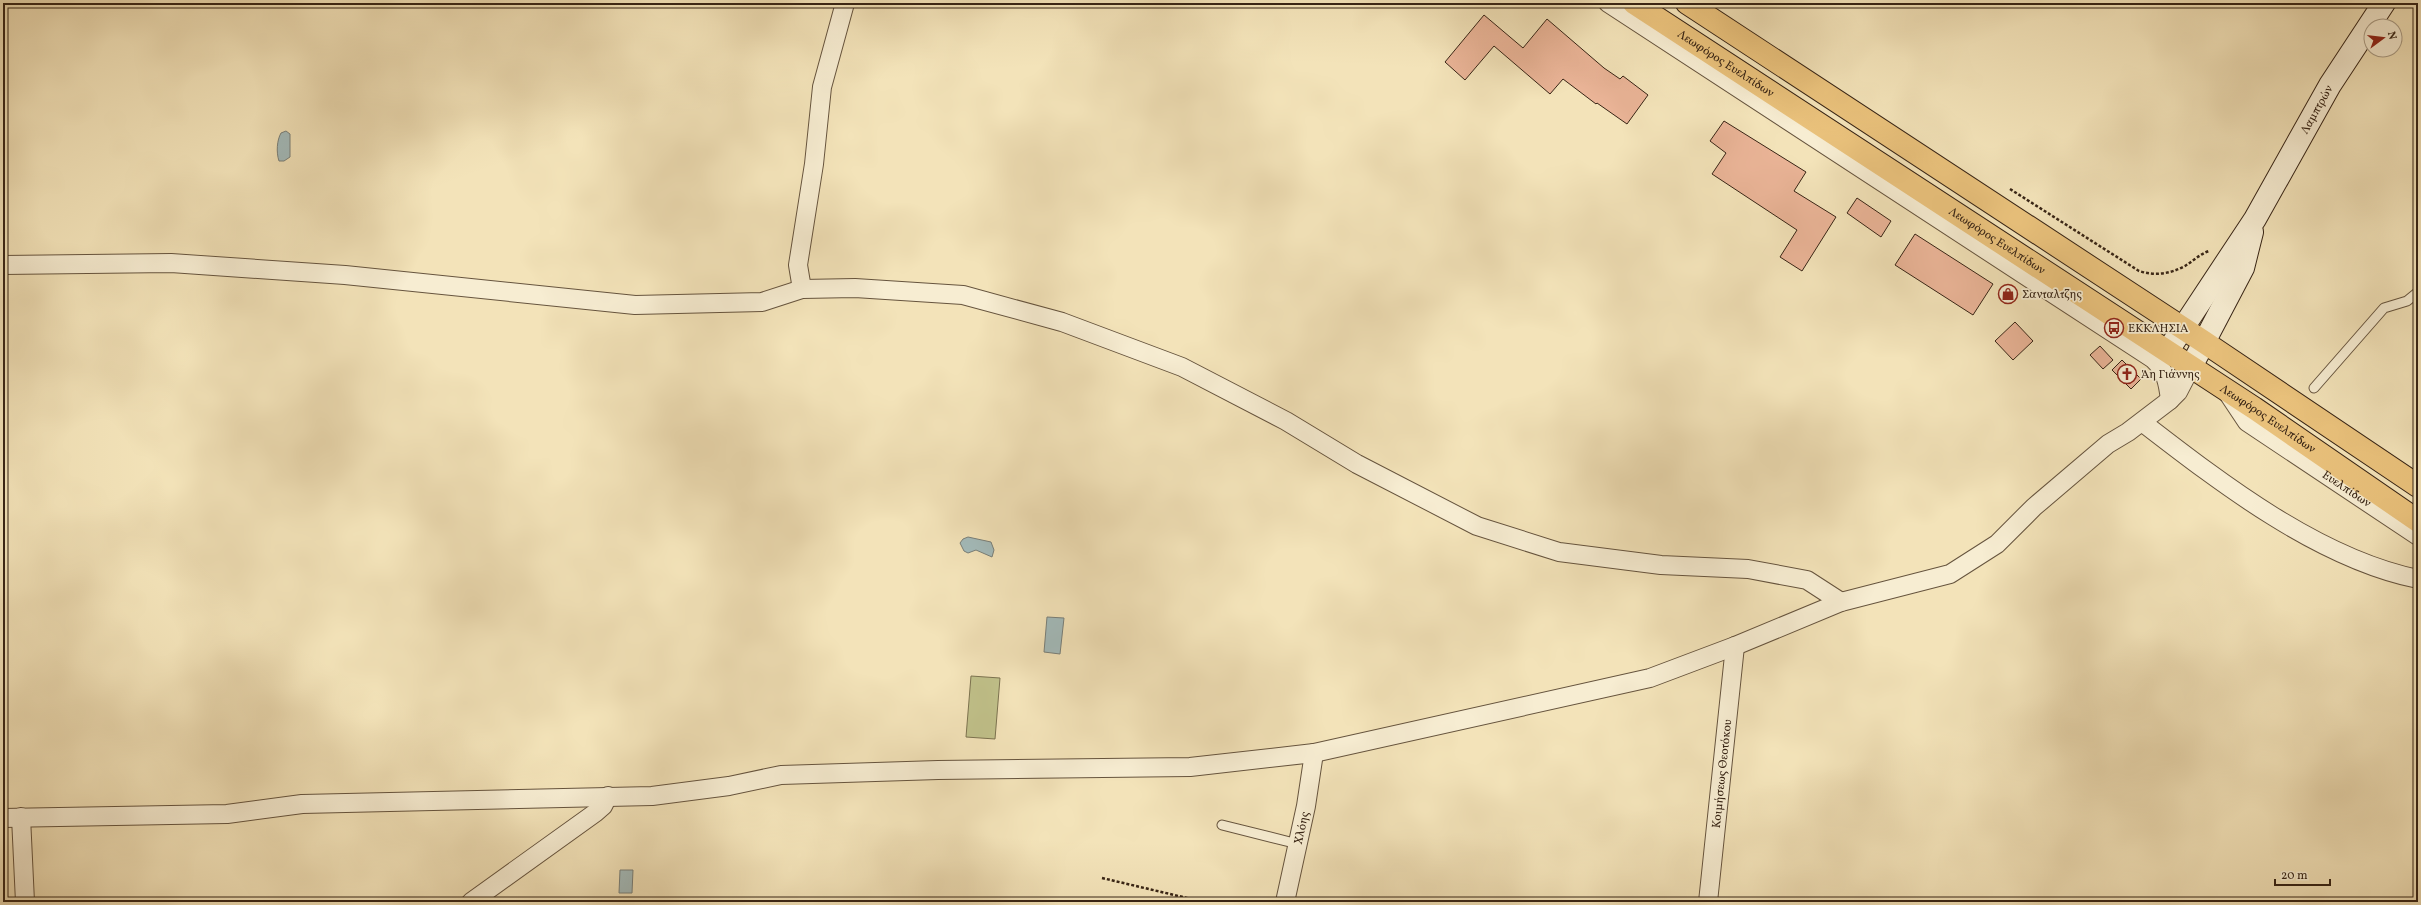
<svg xmlns="http://www.w3.org/2000/svg" width="2421" height="905" font-family="Vollkorn,serif">
<style>
.green{fill:#c1c28b;stroke:#7c7350}
.water{fill:#a3bbbb;stroke:#787f79}
.building{fill:#eab497;stroke:#372415}
.lines{fill:none;stroke-linecap:round;stroke-linejoin:round}
.lane-casing{stroke:#66543e;stroke-width:11}
.street-casing{stroke:#66543e;stroke-width:20}
.secondary-casing{stroke:#372415;stroke-width:24}
.primary-casing{stroke:#372415;stroke-width:24}
.path{stroke:#372415;stroke-width:2.5;stroke-dasharray:3 2;stroke-linecap:butt}
.lane{stroke:#f7edd2;stroke-width:9}
.street{stroke:#f7edd2;stroke-width:18}
.secondary{stroke:#f7edd2;stroke-width:22}
.primary{stroke:#eac27c;stroke-width:22}
.labels{text-anchor:middle;stroke-width:3.5;stroke-linejoin:round;paint-order:stroke}
.street-label{font-size:12px;fill:#372415;stroke:#f7edd2}
.poi-label{font-size:12px;fill:#372415;stroke:#f7edd2;text-anchor:start}
</style>
<rect width="100%" height="100%" fill="#f3e3b9"/>
<filter id="stains"><feTurbulence type="fractalNoise" baseFrequency=".005" numOctaves="4"/><feColorMatrix values="0 0 0 0 .2 0 0 0 0 .09 0 0 0 0 .02 0 0 0 .5 -.17"/></filter>
<radialGradient id="worn" r=".72"><stop offset=".6" stop-color="#630" stop-opacity="0"/><stop offset="1" stop-color="#630" stop-opacity=".3"/></radialGradient>
<polygon class="green" points="971,676 1000,678 995,739 966,737"/>
<g class="water">
<path d="M286 131 290 134V157L284 161H279C276 152 277 140 281 133Z"/>
<polygon points="968,537 991,542 994,550 992,557 976,550 968,553 964,551 960,543 963,539"/>
<polygon points="1047,617 1064,618 1060,654 1044,652"/>
<polygon points="620,870 633,870 632,893 619,893"/>
</g>
<g class="building">
<polygon points="1484,15 1523,48 1547,19 1604,68 1620,79 1623,76 1648,95 1627,124 1597,103 1596,104 1563,79 1550,94 1494,46 1465,80 1445,62"/>
<polygon points="1724,121 1806,172 1794,191 1836,217 1802,271 1780,257 1797,230 1712,174 1726,153 1710,141"/>
<polygon points="1857,198 1891,221 1881,237 1847,213"/>
<polygon points="1915,234 1993,284 1973,315 1895,265"/>
<polygon points="2015,322 2033,341 2013,360 1995,341"/>
<polygon points="2100,346 2113,360 2103,369 2090,355"/>
<polygon points="2122,360 2141,379 2131,389 2112,370"/>
</g>
<g class="lines">
<defs>
<g id="lane">
<polyline points="2314,388 2384,308 2407,301 2418,292"/>
<polyline points="1222,825 1298,844"/>
</g>
<g id="street">
<path d="M1608 3 2153 359C2166 371 2168 383 2170 400"/>
<polyline points="3,265 171,263 345,275 635,305 762,302 802,289 855,288 963,295 1062,322 1182,367 1286,421 1357,464 1477,526 1559,552 1661,565 1748,569 1807,580 1841,602"/>
<polyline points="802,289 798,265 814,164 822,87 845,3"/>
<path id="s1" d="M2227 392 2247 422 2418 536"/>
<path d="M2142 422C2221 483 2319 559 2418 579"/>
<polyline points="21,817 25,902"/>
<polyline points="3,818 227,814 302,804 652,796 729,786 781,775 938,770 1190,767 1314,753 1650,678 1735,646 1841,602 1950,574 1997,544 2034,507 2108,444 2128,432 2170,400 2178,392 2191,367"/>
<polyline points="471,902 595,813 603,806 608,796"/>
<path id="s2" d="M1285 902 1306 806 1314 753"/>
<path id="s3" d="M1708 902 1735 646"/>
</g>
<g id="secondary">
<path id="s4" d="M2167 352 2255 219 2330 85 2384 3"/>
<polyline points="2191,367 2243,268 2252,232"/>
</g>
<g id="primary">
<path id="s5" d="M1634 3 2254 408 2418 521"/>
<polyline points="1687,3 2204,342 2418,486"/>
</g>
</defs>
<use href="#lane" class="lane-casing"/>
<use href="#street" class="street-casing"/>
<use href="#secondary" class="secondary-casing"/>
<use href="#primary" class="primary-casing"/>
<g class="path">
<path d="M2010 189 2139 271C2155 276 2170 274 2185 266 2193 261 2200 254 2209 251"/>
<polyline points="1102,878 1204,902"/>
</g>
<use href="#lane" class="lane"/>
<use href="#street" class="street"/>
<use href="#secondary" class="secondary"/>
<use href="#primary" class="primary"/>
</g>
<defs>
<symbol id="shop-ring" viewBox="-11 -11 22 22"><circle r="9.5" fill="#f7edd2" stroke="#8f2418" stroke-width="1.5"/><path d="M-5-2.5h2.3a2.7 3.5 0 0 1 5.4 0H5L5.5 6h-11ZM-1.5-2.5h3a1.5 2.3 0 0 0-3 0Z" fill="#8f2418"/></symbol>
<symbol id="bus-ring" viewBox="-11 -11 22 22"><circle r="9.5" fill="#f7edd2" stroke="#8f2418" stroke-width="1.5"/><path d="M-5-6H5V4H4V6H2V4H-2V6H-4V4H-5ZM-3.5-4V0h7V-4ZM-3.5 1.2v1.5H-2V1.2ZM2 1.2v1.5H3.5V1.2Z" fill="#8f2418"/></symbol>
<symbol id="church-ring" viewBox="-11 -11 22 22"><circle r="9.5" fill="#f7edd2" stroke="#8f2418" stroke-width="1.5"/><path d="M-1.2-6h2.4v3.5h3.3v2.4h-3.3V6h-2.4V-.1h-3.3v-2.4h3.3Z" fill="#8f2418"/></symbol>
</defs>
<g fill-rule="evenodd">
<use href="#shop-ring" x="1997" y="283" width="22" height="22"/>
<use href="#bus-ring" x="2103" y="317" width="22" height="22"/>
<use href="#church-ring" x="2116" y="363" width="22" height="22"/>
</g>
<g class="labels">
<g class="street-label">
<text dy="4" stroke="none"><textPath href="#s5" startOffset="110">Λεωφόρος Ευελπίδων</textPath></text>
<text dy="4" stroke="none"><textPath href="#s4" startOffset="285">Λαμπτρών</textPath></text>
<text dy="4" stroke="none"><textPath href="#s5" startOffset="434">Λεωφόρος Ευελπίδων</textPath></text>
<text dy="4" stroke="none"><textPath href="#s5" startOffset="758">Λεωφόρος Ευελπίδων</textPath></text>
<text dy="4" stroke="none"><textPath href="#s1" startOffset="156">Ευελπίδων</textPath></text>
<text dy="4" stroke="none"><textPath href="#s3" startOffset="129">Κοιμήσεως Θεοτόκου</textPath></text>
<text dy="4" stroke="none"><textPath href="#s2" startOffset="76">Χλόης</textPath></text>
</g>
<g class="poi-label">
<text x="2022" y="298">Σανταλτζης</text>
<text x="2128" y="332">ΕΚΚΛΗΣΙΑ</text>
<text x="2141" y="378">Άη Γιάννης</text>
</g>
</g>
<rect width="2421" height="905" fill="none" stroke="#f3e3b9" stroke-width="16"/>
<rect x="4" y="4" width="2413" height="897" fill="none" stroke="#372415" stroke-width="2"/>
<rect x="8" y="8" width="2405" height="889" fill="none" stroke="#372415"/>
<g transform="translate(2383 38) rotate(75)"><circle r="19" fill="#f7edd2" stroke="#aa9d86"/>
<path d="M0-3L7 15L0 10L-7 15Z" fill="#8f2418"/>
<text y="-6" font-size="11" font-weight="bold" text-anchor="middle" fill="#372415">N</text>
</g>
<path d="M2275 879v6h55v-6" fill="none" stroke="#372415" stroke-width="2"/>
<text x="2281" y="879" font-size="12" fill="#372415" stroke="#f7edd2" stroke-width="3" paint-order="stroke">20 m</text>
<rect width="100%" height="100%" filter="url(#stains)"/>
<rect width="100%" height="100%" fill="url(#worn)"/>
</svg>
